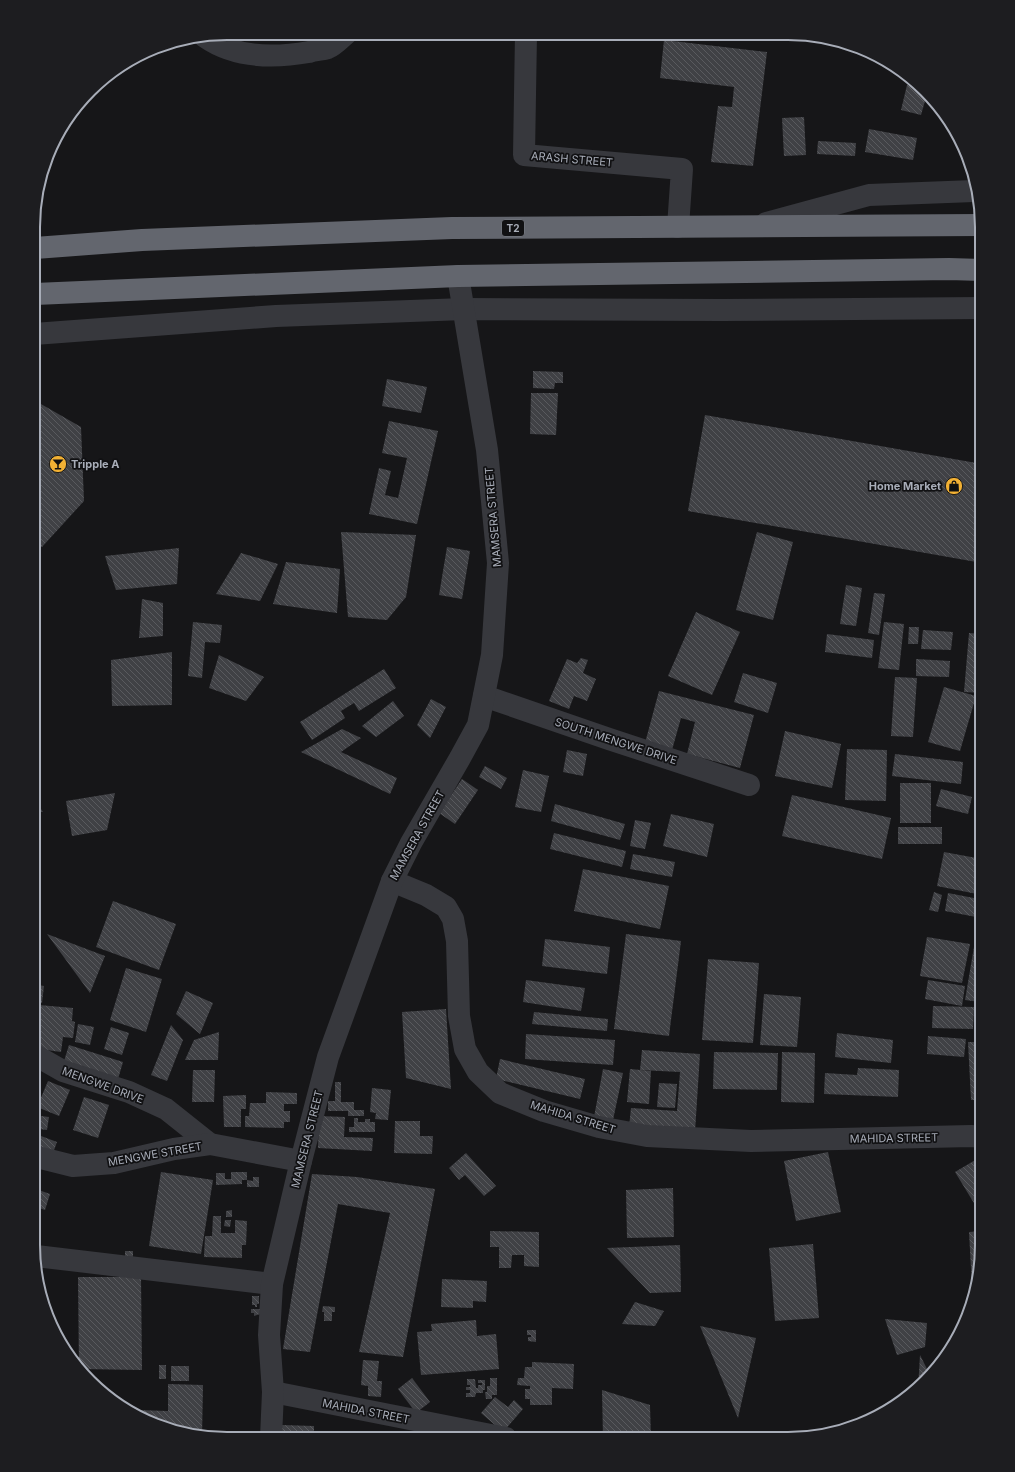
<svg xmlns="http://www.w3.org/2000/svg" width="1015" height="1472" font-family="Inter,sans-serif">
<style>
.building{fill:url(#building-back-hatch)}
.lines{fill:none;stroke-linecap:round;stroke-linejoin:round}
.street{stroke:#37383d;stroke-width:22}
.highway{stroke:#63666e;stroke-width:22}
.labels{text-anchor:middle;stroke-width:3.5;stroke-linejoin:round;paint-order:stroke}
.shield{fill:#111113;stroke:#7b7e86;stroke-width:1}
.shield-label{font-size:10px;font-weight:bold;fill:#a8adb8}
.street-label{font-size:11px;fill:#a8adb8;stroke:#111113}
.poi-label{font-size:11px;font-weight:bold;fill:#a8adb8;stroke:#111113;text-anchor:start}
.rim{fill:none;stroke:#a8adb8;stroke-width:2}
</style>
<defs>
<pattern id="building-back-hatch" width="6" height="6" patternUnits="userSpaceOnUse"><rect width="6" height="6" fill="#404145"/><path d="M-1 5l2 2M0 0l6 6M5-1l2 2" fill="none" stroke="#595a5e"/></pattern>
</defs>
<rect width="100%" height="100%" fill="#161618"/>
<g class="building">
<polygon points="664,40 767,52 753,166 711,162 718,106 732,107 734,87 660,78"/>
<polygon points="907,85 922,89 927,94 921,115 901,110"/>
<polygon points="804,117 806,155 784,156 782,118"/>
<polygon points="869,129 917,138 913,160 865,152"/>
<polygon points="818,141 856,143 855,156 817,154"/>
<polygon points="533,371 563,372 563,383 555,383 554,389 533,388"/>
<polygon points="387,379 427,387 421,413 382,406"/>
<polygon points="531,393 558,393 556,435 530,434"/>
<polygon points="34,400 81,427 84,501 42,547 34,546"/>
<polygon points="705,415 982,464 982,563 688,511"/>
<polygon points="389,421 438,431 417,524 369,514 379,468 391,471 385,495 398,498 407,458 382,453"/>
<polygon points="341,532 416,535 406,597 387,620 348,617"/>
<polygon points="757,532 793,542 773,620 736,610"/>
<polygon points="447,547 470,551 462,599 439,595"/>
<polygon points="179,548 177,584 116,590 105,556"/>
<polygon points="241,553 278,564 260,601 216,594"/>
<polygon points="286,562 340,569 337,613 273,604"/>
<polygon points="846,585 862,588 856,626 840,624"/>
<polygon points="874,593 885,594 879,635 868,633"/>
<polygon points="142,599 163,603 163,636 139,638"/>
<polygon points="696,612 740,632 712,695 668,676"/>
<polygon points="193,622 222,625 220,643 205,642 202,678 188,676"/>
<polygon points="884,622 904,624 899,670 878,668"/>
<polygon points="909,627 919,627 918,644 908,644"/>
<polygon points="923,630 953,632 951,650 921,649"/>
<polygon points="969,633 982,634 982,693 964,692"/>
<polygon points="827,634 874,640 872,658 825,652"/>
<polygon points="172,652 172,705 112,706 111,660"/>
<polygon points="219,655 264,677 246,701 209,688"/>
<polygon points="581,658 588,660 583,673 596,679 587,701 574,696 569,709 549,701 567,659 577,663"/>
<polygon points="916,659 950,661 949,677 916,676"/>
<polygon points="384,669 396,688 359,711 354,703 341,711 345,718 312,740 300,722"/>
<polygon points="743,673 777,683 768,713 734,702"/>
<polygon points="895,677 917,678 913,737 891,736"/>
<polygon points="944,687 976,696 960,751 928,742"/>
<polygon points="659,691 754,715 740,768 687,754 695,722 681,718 672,750 645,743"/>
<polygon points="431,699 446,707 430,738 417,725"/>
<polygon points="393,701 404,716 376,737 362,726"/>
<polygon points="342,729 361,738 341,752 397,778 390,794 301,752"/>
<polygon points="785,731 841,744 832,788 775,776"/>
<polygon points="847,749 887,750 886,801 845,800"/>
<polygon points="567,750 587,754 583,776 563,772"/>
<polygon points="895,754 963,762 961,784 892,776"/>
<polygon points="485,766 507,778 501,789 479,777"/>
<polygon points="523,770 549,776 541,812 515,807"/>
<polygon points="462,779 478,790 455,824 439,813"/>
<rect x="900" y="783" width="31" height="40"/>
<polygon points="941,789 972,797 968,814 936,806"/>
<polygon points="115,793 107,830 72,836 66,801"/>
<polygon points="792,795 891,818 882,859 782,836"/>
<polygon points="34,800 43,812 34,812"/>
<polygon points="555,804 625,824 620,840 551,821"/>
<polygon points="671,814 714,824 707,857 663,846"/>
<polygon points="635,820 651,823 645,849 630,846"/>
<rect x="898" y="827" width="44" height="17"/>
<polygon points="554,833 626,851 622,867 550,849"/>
<polygon points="944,852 982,859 982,895 937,886"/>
<polygon points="633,854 675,862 672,877 630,869"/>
<polygon points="583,869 669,886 660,929 574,911"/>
<polygon points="934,892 942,895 938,912 929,910"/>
<polygon points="948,893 979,899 976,917 945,911"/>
<polygon points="113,901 176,924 159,970 96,947"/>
<polygon points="47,934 105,956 90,993"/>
<polygon points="626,934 681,941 669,1036 614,1029"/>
<polygon points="976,935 982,936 982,992 980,1002 965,1000"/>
<polygon points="927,937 970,944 962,983 920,976"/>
<polygon points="545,939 610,947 607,974 542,966"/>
<polygon points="708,959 759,963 753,1043 702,1040"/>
<polygon points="126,968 162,979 146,1032 110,1020"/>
<polygon points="526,980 585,988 581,1011 523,1002"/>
<polygon points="928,980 965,986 962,1006 925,999"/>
<polygon points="33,984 44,986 42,1003 33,1002"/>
<polygon points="186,991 213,1003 200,1034 176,1014"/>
<polygon points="764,994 801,997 797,1047 760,1045"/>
<polygon points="39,1005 73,1008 72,1021 75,1022 73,1038 63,1037 61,1052 39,1049 40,1040 33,1039 33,1010 39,1011"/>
<polygon points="933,1006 974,1007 973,1029 932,1028"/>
<polygon points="446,1009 451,1089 406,1078 402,1012"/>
<polygon points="534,1012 608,1019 607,1031 532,1024"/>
<polygon points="78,1024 94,1027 90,1045 75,1042"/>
<polygon points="171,1025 183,1040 167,1081 151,1075"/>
<polygon points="111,1027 129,1033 122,1055 104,1049"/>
<polygon points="219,1032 218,1060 185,1060 194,1040"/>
<polygon points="837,1033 893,1040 891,1063 835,1057"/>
<polygon points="526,1034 615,1040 613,1065 525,1059"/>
<polygon points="928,1036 966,1039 964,1057 927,1054"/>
<polygon points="968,1042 982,1042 982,1100 971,1100"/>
<polygon points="69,1045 123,1062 118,1079 64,1061"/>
<polygon points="642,1050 700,1054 695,1132 629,1127 631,1108 677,1111 680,1072 640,1070"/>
<polygon points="714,1052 778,1053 777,1090 713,1089"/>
<polygon points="782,1052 815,1053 814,1103 781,1102"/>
<polygon points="500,1059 585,1079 580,1099 496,1079"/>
<polygon points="858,1068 899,1070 898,1097 824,1094 825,1073 857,1075"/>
<polygon points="603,1069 623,1073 613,1120 594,1117"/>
<polygon points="630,1069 651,1071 649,1104 627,1102"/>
<polygon points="193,1070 215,1070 214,1102 192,1102"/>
<polygon points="48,1081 70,1090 59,1116 37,1107"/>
<polygon points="335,1082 341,1082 341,1102 354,1102 354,1110 364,1110 364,1116 348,1116 348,1111 328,1111 328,1101 335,1101"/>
<polygon points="659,1083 677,1084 675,1108 657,1107"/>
<polygon points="372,1088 391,1090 388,1120 375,1119 376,1113 370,1112"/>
<polygon points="266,1092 297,1093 297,1104 284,1104 284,1111 290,1111 290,1122 284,1122 284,1128 245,1127 245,1116 249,1116 250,1103 266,1103"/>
<polygon points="246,1095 246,1109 241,1109 241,1127 224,1127 223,1096"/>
<polygon points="84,1097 109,1105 98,1138 73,1130"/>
<polygon points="41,1116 49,1117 47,1130 39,1129"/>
<polygon points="319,1116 345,1117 344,1137 373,1138 372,1151 318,1148"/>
<polygon points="354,1118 358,1118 358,1122 365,1122 365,1119 370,1119 370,1122 375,1122 375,1132 349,1132 349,1127 354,1127"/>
<polygon points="395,1121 420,1121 420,1136 433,1136 432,1154 394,1153"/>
<polygon points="33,1133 57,1142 53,1153 33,1146"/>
<polygon points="828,1152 841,1212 796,1221 784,1161"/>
<polygon points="466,1153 496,1186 484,1196 465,1175 459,1180 449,1168"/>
<polygon points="982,1156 982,1212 980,1213 955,1172"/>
<polygon points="161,1172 213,1180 201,1254 149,1246"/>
<polygon points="231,1172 247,1172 247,1180 242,1180 242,1184 216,1185 216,1173 225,1173 225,1179 231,1179"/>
<polygon points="312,1174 357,1177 435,1189 403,1357 359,1352 390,1213 338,1204 310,1352 283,1349"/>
<polygon points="253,1177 259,1177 259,1187 247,1187 247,1180 253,1181"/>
<polygon points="33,1188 50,1194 45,1210 33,1206"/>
<polygon points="673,1188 674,1237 627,1238 626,1190"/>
<polygon points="232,1210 232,1217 226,1217 226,1211"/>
<polygon points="213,1216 221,1216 221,1233 235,1233 235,1220 247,1221 246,1245 242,1245 242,1258 204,1257 205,1236 212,1236"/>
<polygon points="225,1220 231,1220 230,1227 224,1226"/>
<polygon points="490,1231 539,1232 539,1267 524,1266 524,1255 512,1255 511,1268 499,1268 499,1247 490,1247"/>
<polygon points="982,1231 982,1258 976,1287 972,1287 969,1232"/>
<polygon points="813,1244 819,1318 775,1321 769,1248"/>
<polygon points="680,1245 681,1292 650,1293 607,1248"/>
<rect x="125" y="1251" width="8" height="8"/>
<polygon points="78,1277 141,1277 142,1370 79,1369"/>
<polygon points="442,1279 487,1281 486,1302 473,1301 473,1308 441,1307"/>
<polygon points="252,1296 259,1296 259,1304 257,1304 257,1307 255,1307 255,1305 252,1305"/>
<polygon points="635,1302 664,1311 655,1326 622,1324"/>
<polygon points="964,1305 972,1305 964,1322"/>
<polygon points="323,1306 335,1307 335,1312 332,1312 332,1321 324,1321 324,1312 322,1312"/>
<polygon points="251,1309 260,1309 260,1314 254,1316 254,1313 251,1313"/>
<polygon points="885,1319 927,1323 925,1347 897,1355"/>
<polygon points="476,1320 477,1336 496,1334 499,1369 421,1375 417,1332 432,1331 431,1324"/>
<polygon points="700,1326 756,1338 738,1418"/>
<polygon points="527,1330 536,1330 536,1342 528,1341 528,1337 531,1337 531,1335 527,1335"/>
<polygon points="920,1355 930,1375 918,1389"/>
<polygon points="363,1360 379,1361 377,1381 382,1381 381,1397 368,1396 368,1386 361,1385"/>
<polygon points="532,1362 574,1364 573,1389 552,1388 552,1405 530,1405 530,1399 525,1399 525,1389 530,1389 530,1386 517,1385 518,1378 524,1378 525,1367 532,1367"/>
<rect x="159" y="1365" width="7" height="14"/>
<rect x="171" y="1366" width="18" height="15"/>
<polygon points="412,1378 430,1402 416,1413 398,1389"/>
<polygon points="490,1378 497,1378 497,1395 492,1395 492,1399 486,1399 485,1392 487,1392 487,1386 490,1386"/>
<polygon points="467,1379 475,1379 476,1388 478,1388 478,1385 482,1385 482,1383 478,1383 478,1380 485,1380 485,1390 483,1390 483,1393 476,1393 475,1397 466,1397 466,1393 470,1393 470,1390 466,1390 466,1387 470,1387 470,1385 467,1385"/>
<polygon points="168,1384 203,1385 202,1437 153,1424 137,1415 137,1410 168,1411"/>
<polygon points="602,1390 650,1405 651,1439 603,1438"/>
<polygon points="495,1397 508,1407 514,1400 523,1409 503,1432 481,1413"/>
<polygon points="282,1425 314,1426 314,1438 282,1438"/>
<polygon points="389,1436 410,1437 410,1438 389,1438"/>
</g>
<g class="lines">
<g class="street">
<polyline points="526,34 524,155 682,169 678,227"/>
<path d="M205 37C235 58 275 58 309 52 315 50 322 50 328 48 335 45 341 38 347 33"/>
<polyline points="766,223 869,195 974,191"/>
<polyline points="34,334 276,316 464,309 722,310 982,308"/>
<polyline points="484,696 609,739 749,785"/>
<polyline points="392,881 426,895 446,907 453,919 457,941 459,1016 465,1049 478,1072 500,1093 544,1111 599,1127 647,1136 751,1141 971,1136 982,1137"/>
<polyline points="33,1054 63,1071 129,1092 166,1109 210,1144"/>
<polyline points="33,1156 73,1166 114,1163 174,1149 210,1144 301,1161"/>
<polyline points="36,1256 272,1284"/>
<polyline points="273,1392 506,1438"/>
<polyline points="271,1438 273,1392 269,1335 272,1284 301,1161 328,1057 392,881 411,843 460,758 478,725 492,655 498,563 487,450 458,276"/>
</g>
<g class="highway">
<polyline points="35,248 142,240 452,228 982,225"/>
<polyline points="35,294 458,276 949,269 982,270"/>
</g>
</g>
<defs>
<symbol id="bar-disc" viewBox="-11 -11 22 22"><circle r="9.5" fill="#f2b134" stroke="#111113"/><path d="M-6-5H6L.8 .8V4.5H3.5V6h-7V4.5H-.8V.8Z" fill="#111"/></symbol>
<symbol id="shop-disc" viewBox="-11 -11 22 22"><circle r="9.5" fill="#f2b134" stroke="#111113"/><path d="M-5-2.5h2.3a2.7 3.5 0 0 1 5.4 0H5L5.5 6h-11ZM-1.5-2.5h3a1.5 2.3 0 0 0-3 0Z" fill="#111"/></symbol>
</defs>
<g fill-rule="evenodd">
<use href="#bar-disc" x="48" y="454" width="20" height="20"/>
<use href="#shop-disc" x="944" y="476" width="20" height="20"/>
</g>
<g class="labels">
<rect class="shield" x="502" y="220" width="22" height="16" rx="3"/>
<g class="shield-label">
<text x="513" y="232">T2</text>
</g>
<g class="street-label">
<text transform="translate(572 159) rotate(5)" y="4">ARASH STREET</text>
<text transform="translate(493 517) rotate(-95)" y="4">MAMSERA STREET</text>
<text transform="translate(616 741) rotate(18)" y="4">SOUTH MENGWE DRIVE</text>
<text transform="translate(417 835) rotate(-61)" y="4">MAMSERA STREET</text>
<text transform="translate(103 1085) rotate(20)" y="4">MENGWE DRIVE</text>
<text transform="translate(573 1117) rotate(17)" y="4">MAHIDA STREET</text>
<text transform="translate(894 1138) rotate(-1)" y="4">MAHIDA STREET</text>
<text transform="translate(307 1139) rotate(-76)" y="4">MAMSERA STREET</text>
<text transform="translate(155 1154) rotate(-10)" y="4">MENGWE STREET</text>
<text transform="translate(366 1411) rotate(11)" y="4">MAHIDA STREET</text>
</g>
<g class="poi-label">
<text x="71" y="468">Tripple A</text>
<text x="941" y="490" text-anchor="end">Home Market</text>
</g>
</g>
<path d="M0 0H1015V1472H0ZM227 40H788A187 187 0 0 1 975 227V1245A187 187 0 0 1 788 1432H227A187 187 0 0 1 40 1245V227A187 187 0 0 1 227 40Z" fill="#1d1d20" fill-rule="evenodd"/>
<path class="rim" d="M227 40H788A187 187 0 0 1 975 227V1245A187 187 0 0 1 788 1432H227A187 187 0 0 1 40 1245V227A187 187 0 0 1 227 40Z"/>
</svg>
